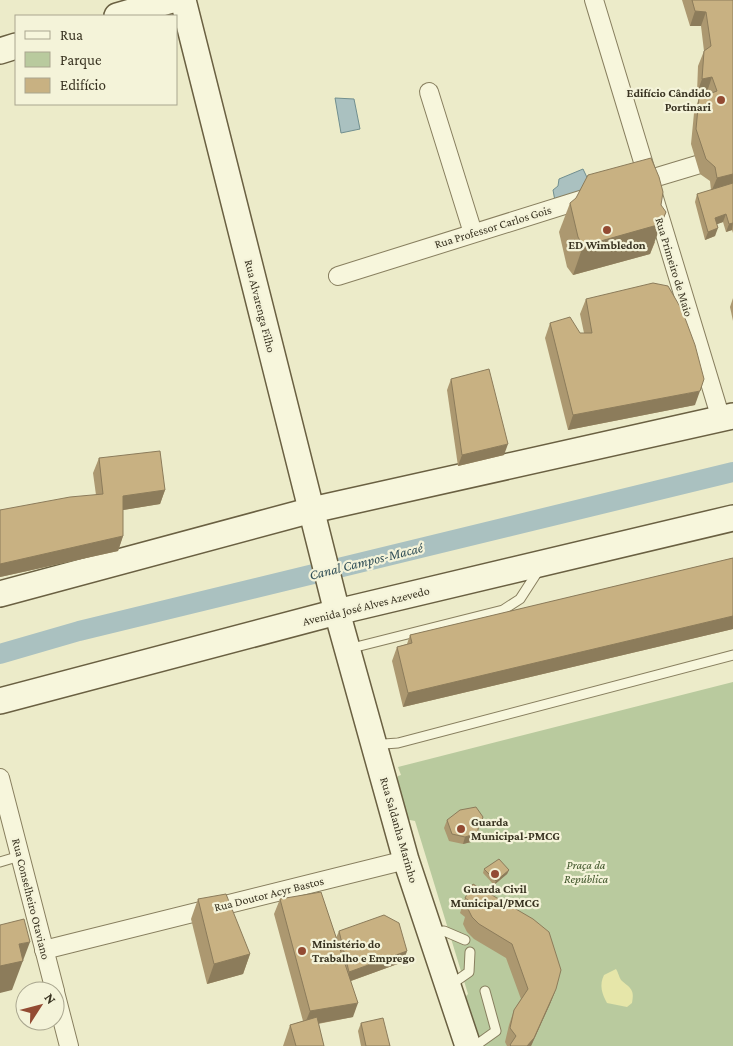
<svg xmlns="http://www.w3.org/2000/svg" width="733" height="1046" font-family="'Crimson Pro',serif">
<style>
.green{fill:#b9ca9e}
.sand{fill:#e6e6a9}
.water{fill:#aac1c0;stroke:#718f8f}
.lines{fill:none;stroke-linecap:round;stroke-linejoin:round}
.canal{stroke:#aac1c0;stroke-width:20}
.lane-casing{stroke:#887f5f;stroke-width:11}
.street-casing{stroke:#887f5f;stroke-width:20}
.secondary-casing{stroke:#6a6042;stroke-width:28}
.lane{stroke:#f7f6dc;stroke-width:9}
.street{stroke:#f7f6dc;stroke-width:18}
.secondary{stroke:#f7f6dc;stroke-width:25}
.wall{fill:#ac9870}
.shaded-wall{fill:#8c7c5b}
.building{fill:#c8b182;stroke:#8c7c5b}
.poi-dot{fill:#934b33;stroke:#f4f3d9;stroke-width:2}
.labels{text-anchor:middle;stroke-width:4.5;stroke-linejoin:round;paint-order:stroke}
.poi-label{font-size:12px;font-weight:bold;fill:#393321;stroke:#f4f3d9}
.street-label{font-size:12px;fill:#393321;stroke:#f4f3d9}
.park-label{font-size:12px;font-style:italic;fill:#3e5429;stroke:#f4f3d9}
.water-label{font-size:14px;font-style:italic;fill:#325058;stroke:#f4f3d9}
</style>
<rect width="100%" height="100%" fill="#ecebc9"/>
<polygon class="green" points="733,682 733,1046 482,1046 465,997 468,994 415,821 405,819 395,784 398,776 401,775 398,767"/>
<path class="sand" d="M616 969C618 972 619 977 621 980 630 988 635 989 632 1003L627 1007 607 1003C602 994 599 985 604 975Z"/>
<g class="water">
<polygon points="335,98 354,99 360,129 341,133"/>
<polygon points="583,169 593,190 555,201 553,190 558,186 559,179"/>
</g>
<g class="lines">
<polyline class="canal" points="0,654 79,631 733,472"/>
<defs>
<g id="lane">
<polyline points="348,649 503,610 520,599 540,568"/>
<polyline points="375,741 384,744 398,743 733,655"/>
<polyline points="0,862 20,856"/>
<polyline points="433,932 444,931 465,940"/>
<polyline points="449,986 469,972 470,952"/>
<polyline points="475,1046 496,1031 485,991"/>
</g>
<g id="street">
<polyline points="594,0 721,419"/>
<polyline points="429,92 473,233"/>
<polyline points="637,183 733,154"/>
<polyline points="338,276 590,197"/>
<polyline points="0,778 55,991"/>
<polyline points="44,950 406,860"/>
<polyline points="55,992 69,1046"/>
</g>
<g id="secondary">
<polyline points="183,0 337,612 406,860 468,1046"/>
<polyline points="117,16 172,0"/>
<polyline points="0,51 16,46"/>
<polyline points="0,594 312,510 733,416"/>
<polyline points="0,701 337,612 733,518"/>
</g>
</defs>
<use href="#lane" class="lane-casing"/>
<use href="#street" class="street-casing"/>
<use href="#secondary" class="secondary-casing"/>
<use href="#lane" class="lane"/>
<use href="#street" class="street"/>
<use href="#secondary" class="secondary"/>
</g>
<g class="wall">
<polygon points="682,0 733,0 733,233 732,230 726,232 723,222 717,224 715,236 705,240 695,202 697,194 711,190 710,181 700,174 691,144 694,113 699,98 708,95 707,92 697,93 698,66 704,51 701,26 690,26"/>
<polygon points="570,203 655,242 650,254 573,275 567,267 559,232"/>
<polygon points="733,298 733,321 730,307"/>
<polygon points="586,299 695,405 568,430 545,338 550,323 580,333 584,333 580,314"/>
<polygon points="451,379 504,455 458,466 447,390"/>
<polygon points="99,458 165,490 160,504 123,510 123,536 118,551 0,577 0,510 96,495 93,473"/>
<polygon points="733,558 733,629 403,707 392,661 397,647 407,644 410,635"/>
<polygon points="447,820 480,825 478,830 475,841 463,844 449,841 444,828"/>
<polygon points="484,869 509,870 507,874 494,885 483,873"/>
<polygon points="473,884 556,989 550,1004 531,1046 507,1046 505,1042 509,1025 514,1010 521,999 506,958 474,939 467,932 463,924 465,917 460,913 465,898"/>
<polygon points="198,899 250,954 243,974 207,984 191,919"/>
<polygon points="280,899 336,938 339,931 407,951 403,962 351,981 353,1017 318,1024 324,1046 283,1046 290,1025 303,1021 274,914"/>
<polygon points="361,1023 390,1046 361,1046 358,1031"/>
</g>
<g class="shaded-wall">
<polygon points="695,11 706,12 701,26 690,26"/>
<polygon points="712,77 707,92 697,93 702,79"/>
<polygon points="733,174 733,187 711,192 717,178"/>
<polygon points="666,212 650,254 573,275 583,246"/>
<polygon points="726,214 723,222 712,226 715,218"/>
<polygon points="733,223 732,230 726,232 729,224"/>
<polygon points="718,228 715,236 705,240 708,232"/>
<polygon points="700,391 695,405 568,430 573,415"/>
<polygon points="508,444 504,455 458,466 462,455"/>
<polygon points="165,490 160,504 117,511 123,496"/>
<polygon points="123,536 118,551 0,577 0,564"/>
<polygon points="733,616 733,629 403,707 408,693"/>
<polygon points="483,817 476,834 478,833 475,841 463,844 465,837 478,829"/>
<polygon points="509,870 507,874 494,885 496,881"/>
<polygon points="30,942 12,990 0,993 0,966 19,944"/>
<polygon points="407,951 403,962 345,983 349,972"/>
<polygon points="250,954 243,974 207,984 214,964"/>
<polygon points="556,989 550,1004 531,1046 527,1046"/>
<polygon points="358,1003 353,1017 304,1026 310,1011"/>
</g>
<g class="building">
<polygon points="692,0 733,0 733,174 717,178 715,167 706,159 696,129 699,98 717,91 712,77 702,79 704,51 711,46 706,12 695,11"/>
<polygon points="651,158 659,177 663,192 661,205 666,212 661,224 583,246 578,237 570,203 576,198 588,175"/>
<polygon points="733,183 733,223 729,224 726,214 715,218 718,228 708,232 697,194"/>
<polygon points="653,283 668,286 682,310 695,345 704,379 700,391 573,415 550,323 570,317 580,333 592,333 586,299"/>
<polygon points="489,369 508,444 462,455 451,379"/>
<polygon points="160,451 165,490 123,496 123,536 0,564 0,510 70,497 103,494 99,458"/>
<polygon points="733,558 733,616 408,693 397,647 412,643 410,635"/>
<polygon points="476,807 483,817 478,829 478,833 465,837 452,834 447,820 460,810"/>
<polygon points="499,859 509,870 496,881 484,869"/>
<polygon points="473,884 533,919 549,932 561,970 556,989 534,1038 527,1046 511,1046 510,1045 516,1036 510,1028 514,1010 528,989 512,944 479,924 472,917 468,909 472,903 465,898"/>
<polygon points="321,892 358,1003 310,1011 280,899"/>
<polygon points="226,894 250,954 214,964 198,899"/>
<polygon points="384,915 399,923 407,951 349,972 339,931"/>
<polygon points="24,919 30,942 19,944 23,961 0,966 0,925"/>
<polygon points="317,1017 324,1046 296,1046 290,1025"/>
<polygon points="383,1018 390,1046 366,1046 361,1023"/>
</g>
<g class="poi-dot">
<circle cx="721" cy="100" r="5"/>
<circle cx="607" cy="230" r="5"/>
<circle cx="461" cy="829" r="5"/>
<circle cx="495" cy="874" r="5"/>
<circle cx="302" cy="951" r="5"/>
</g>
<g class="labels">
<g class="poi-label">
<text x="711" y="97" text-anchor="end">Edifício Cândido<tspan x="711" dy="14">Portinari</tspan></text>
<text x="607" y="249">ED Wimbledon</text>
<text x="471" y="826" text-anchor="start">Guarda<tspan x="471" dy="14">Municipal-PMCG</tspan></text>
<text x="495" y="893">Guarda Civil<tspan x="495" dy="14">Municipal/PMCG</tspan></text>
<text x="312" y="948" text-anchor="start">Ministério do<tspan x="312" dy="14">Trabalho e Emprego</tspan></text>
</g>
<g class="street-label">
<text transform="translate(493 227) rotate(-17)" y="4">Rua Professor Carlos Gois</text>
<text transform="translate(674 267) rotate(73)" y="4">Rua Primeiro de Maio</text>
<text transform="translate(260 306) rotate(76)" y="4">Rua Alvarenga Filho</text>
<text transform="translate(366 606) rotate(-14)" y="4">Avenida José Alves Azevedo</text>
<text transform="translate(399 830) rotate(74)" y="4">Rua Saldanha Marinho</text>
<text transform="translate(269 894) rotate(-14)" y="4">Rua Doutor Acyr Bastos</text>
<text transform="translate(31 899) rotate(76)" y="4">Rua Conselheiro Otaviano</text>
</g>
<g class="park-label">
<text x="586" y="869">Praça da<tspan x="586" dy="14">República</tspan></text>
</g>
<g class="water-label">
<text transform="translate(366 561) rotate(-14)" y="5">Canal Campos-Macaé</text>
</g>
</g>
<rect x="15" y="15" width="162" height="90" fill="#f4f3d9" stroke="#a9a68f"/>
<rect x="25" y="31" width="25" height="8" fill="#f7f6dc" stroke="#a9a68f"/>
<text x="60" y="40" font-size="15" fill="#393321">Rua</text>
<rect x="25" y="52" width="25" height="15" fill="#b9ca9e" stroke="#a9a68f"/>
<text x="60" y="65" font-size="15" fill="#393321">Parque</text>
<rect x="25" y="78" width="25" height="15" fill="#c8b182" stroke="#a9a68f"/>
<text x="60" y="90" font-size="15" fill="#393321">Edifício</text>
<g transform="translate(40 1006) rotate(54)"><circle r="24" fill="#f4f3d9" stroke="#a9a68f"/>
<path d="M0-4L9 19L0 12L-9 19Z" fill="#934b33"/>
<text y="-8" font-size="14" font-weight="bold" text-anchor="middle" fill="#393321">N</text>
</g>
</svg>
